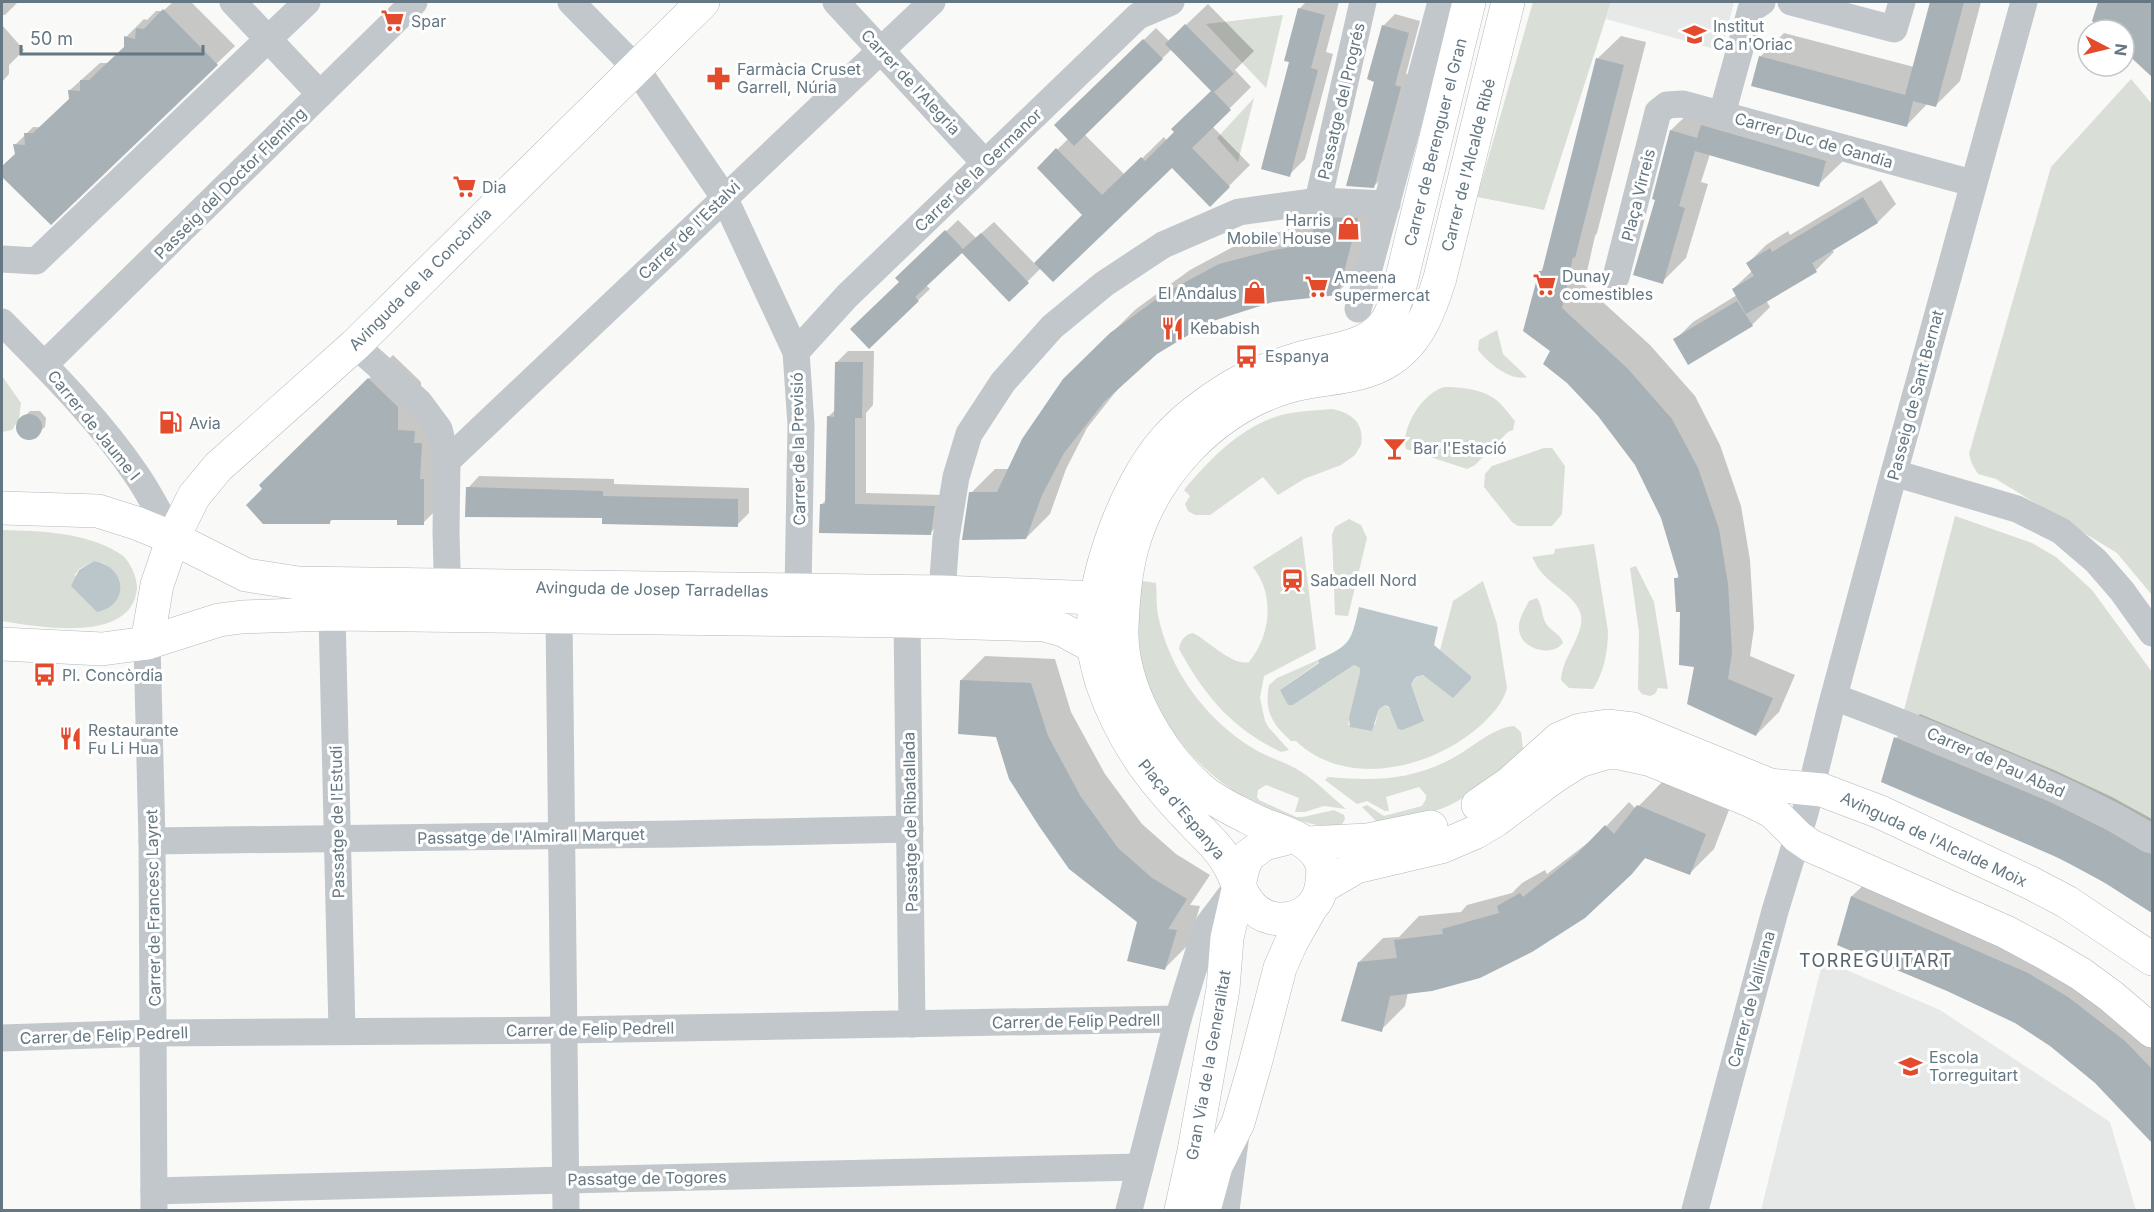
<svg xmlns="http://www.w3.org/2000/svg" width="2154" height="1212" font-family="Inter,sans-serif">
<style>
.built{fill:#e7e9e8}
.green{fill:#d9ded6;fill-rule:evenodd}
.water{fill:#bac6ca}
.shadow{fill:#0003;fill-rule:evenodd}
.building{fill:#a7b1b6}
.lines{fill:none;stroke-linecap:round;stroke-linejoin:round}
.secondary-casing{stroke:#b2b9be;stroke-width:34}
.street{stroke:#c2c7cb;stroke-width:27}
.secondary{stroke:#fff;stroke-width:33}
.labels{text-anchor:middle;stroke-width:6;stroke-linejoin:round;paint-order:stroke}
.poi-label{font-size:16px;fill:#647782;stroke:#fff;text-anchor:start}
.street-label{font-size:16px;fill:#647782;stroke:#fff}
.neighbourhood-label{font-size:18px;letter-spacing:1.5px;fill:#56646d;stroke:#fff}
</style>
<rect width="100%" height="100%" fill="#f9f9f7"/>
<g class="built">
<polygon points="1611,2 1734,2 1722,51 1606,19"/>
<polygon points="1823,960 1940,1010 2110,1122 2136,1210 1761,1210"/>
</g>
<g class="green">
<polygon points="1533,2 1611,2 1544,210 1477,197"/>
<polygon points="1283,15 1266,88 1206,24"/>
<polygon points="2131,79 2152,104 2152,595 2117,553 1996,479 1978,474 1972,464 1969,454 2051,167"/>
<polygon points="1254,98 1238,162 1217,138"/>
<path d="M1497 330 1503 354 1527 377C1511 382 1487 362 1478 350L1479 340Z"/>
<polygon points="2,376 21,403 19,419 12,430 2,432"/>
<path d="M1445 387C1459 387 1479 389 1492 397 1501 402 1508 413 1515 421L1513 430 1508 432 1475 465 1467 469 1406 449C1400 428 1424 391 1445 387Z"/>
<path d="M1331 409C1351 412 1365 423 1361 445L1355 455 1341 465 1304 479 1278 495 1263 477 1210 515H1195L1188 511 1185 504 1190 496 1184 490C1208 461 1238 430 1275 417 1292 411 1313 411 1331 409Z"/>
<polygon points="1544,448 1552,448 1565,466 1562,514 1552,526 1518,526 1512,522 1484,487 1485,474 1492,466"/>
<polygon points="1955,516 2032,543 2056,557 2092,590 2152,672 2152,824 1903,714"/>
<polygon points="1349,519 1361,525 1367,538 1348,616 1335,615 1332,535 1335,527"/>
<path d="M2 530C40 531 88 532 122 555 130 561 137 577 137 588 133 644 38 627 2 621ZM94 561 106 564 74 576 79 569Z"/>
<path d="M1302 536 1316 649 1264 676 1260 698 1265 721 1269 728 1289 750 1281 752C1231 728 1205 696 1179 649 1180 641 1185 634 1193 633 1207 640 1234 667 1249 662 1271 635 1275 595 1253 567Z"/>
<path d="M1594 544 1608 631C1608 650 1604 673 1593 689L1569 688 1561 680C1562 662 1573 649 1579 632 1591 603 1557 591 1542 573 1538 569 1535 562 1532 557L1554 554 1555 549Z"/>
<polygon points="1636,566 1654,602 1668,689 1658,688 1655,694 1650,696 1642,694 1638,689 1639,632 1630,568"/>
<path d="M1136 580 1156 583C1157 593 1156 604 1158 615 1169 670 1206 720 1254 749 1269 758 1286 762 1300 771 1316 781 1331 796 1346 809L1324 806 1305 812H1295L1299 798 1266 785 1258 790 1257 797 1259 800 1296 817H1303L1334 810 1344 815 1345 819 1341 826C1319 829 1295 819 1274 812 1205 785 1148 719 1138 644 1136 623 1137 601 1136 580Z"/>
<path d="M1483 581 1497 624 1507 688C1503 703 1492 715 1481 725 1434 768 1347 790 1296 741H1291C1272 724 1264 711 1269 685L1277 678 1318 660 1319 662 1280 690 1293 705 1354 665 1360 668V672L1348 725H1375L1379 709 1385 705 1391 710 1423 717 1411 684 1417 677 1422 675 1427 677 1471 676 1440 650 1453 601Z"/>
<path d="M1537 598C1543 606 1541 617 1547 625 1552 632 1560 633 1563 643 1551 658 1520 649 1519 629 1518 619 1525 609 1529 601Z"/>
<path d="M1514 726 1521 732 1523 749C1502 771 1476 793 1448 806 1427 815 1404 820 1381 826L1362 807 1367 805 1384 816 1422 806 1426 799V795L1419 787 1386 797 1389 811H1385L1367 801 1357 804 1325 780 1328 777C1374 781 1410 781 1453 758 1472 748 1492 728 1514 726Z"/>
</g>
<g class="water">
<path d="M94 561C127 567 130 605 97 612L71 586 79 570Z"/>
<path d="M1359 607 1438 627 1434 645 1471 676V679L1453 698 1423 675 1416 677 1411 684 1424 721 1402 730 1398 729 1389 707 1385 705 1379 709 1372 731 1350 727 1349 718 1360 672V668L1354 665 1293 705H1288L1280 690 1319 663 1318 660C1351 645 1351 642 1359 607Z"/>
</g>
<g class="shadow">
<polygon points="2,2 18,2 5,15 2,15"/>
<polygon points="173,2 191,2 235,46 51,223 2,175 2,168 16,154 15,145 33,127 129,131 70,99 70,90 100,63 109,63 125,47 126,37 144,19 147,20 156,11 163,11"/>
<polygon points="1306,2 1339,2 1326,52 1333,54 1305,159 1289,175 1291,61 1300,8"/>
<polygon points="1931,2 1981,2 1960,81 1936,105 1928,103 1907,125 1760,57 1784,33 1914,67"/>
<polygon points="2100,2 2152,2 2152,75 2124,49 2124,30 2104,30 2094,21"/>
<path d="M1208 4 1254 51 1235 70 1251 87 1212 126 1250 165 1210 205 1172 165 1041 268 1009 300 962 251 926 285 930 289 869 347 901 281 897 278 958 220 976 238 994 222 1035 264 1084 215 1039 168 1069 138 1056 125 1156 28 1169 41ZM1172 49 1213 90 1167 141 1164 137 1125 175 1084 134Z"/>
<polygon points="1395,14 1420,21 1406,74 1412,75 1386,174 1374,186 1375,81 1383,26"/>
<polygon points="2,25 24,50 9,65 9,74 2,82"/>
<polygon points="1621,36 1646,42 1597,233 1595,236 1584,285 1650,345 1695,396 1720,445 1741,506 1750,560 1754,628 1750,656 1795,675 1779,712 1756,735 1696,665 1675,579 1680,575 1663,518 1636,464 1552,350 1540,272 1544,268 1598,58"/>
<polygon points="1695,107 1849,138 1842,162 1818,185 1710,154 1701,182 1708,184 1686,258 1662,282 1657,199 1671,130"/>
<polygon points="1881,180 1896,204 1878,222 1832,250 1834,252 1816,270 1766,300 1770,307 1752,325 1675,340 1693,322 1737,295 1733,289 1752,271 1748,263 1766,245 1788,231 1790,235"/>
<polygon points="1343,194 1381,195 1361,269 1337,293 1272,300 1209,321 1157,353 1121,385 1087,428 1066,469 1050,514 1026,538 971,493 995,469 1010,469 1064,380 1136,309 1190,270 1244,241 1294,228 1317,224 1319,218"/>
<polygon points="848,351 874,351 873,405 866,413 866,493 946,495 942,521 930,533 821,505 826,500 828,417 836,409 836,363"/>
<polygon points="393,355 421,382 421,407 447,499 423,523 399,518 334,518 329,523 264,489 261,485"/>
<polygon points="30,411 40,411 46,418 45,427 32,438 25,438 18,431 19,422"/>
<polygon points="479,476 614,479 614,484 749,488 749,513 737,525 603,517 468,488"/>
<polygon points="985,656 1055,659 1071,712 1105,774 1142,824 1176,854 1210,875 1190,905 1200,906 1188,945 1164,969 1139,922 997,736 961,680"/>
<polygon points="1920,714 2054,770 2112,797 2152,819 2152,913 2091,874 2012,836 1896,738"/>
<polygon points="1662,782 1729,810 1714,849 1690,873 1646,857 1631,873 1408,992 1405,1006 1381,1030 1359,962 1383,938 1399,937 1419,916 1461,912 1467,905 1512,893 1522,883 1545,870 1547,874 1598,835 1629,802 1636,809"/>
<polygon points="1876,873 2152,1021 2152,1139 2096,1082 2051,1044 2016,1022 1947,990 1838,944 1852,896"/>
</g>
<g class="building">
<polygon points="1930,2 1964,2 1936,107 1913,101 1907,127 1751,86 1759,56 1905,95"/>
<polygon points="2098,2 2152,2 2152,77 2124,51 2124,30 2102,30 2092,21"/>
<polygon points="1298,8 1325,15 1311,68 1318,70 1290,177 1261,169 1289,62 1284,61"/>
<polygon points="163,9 218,65 51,225 2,177 2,166 15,154 13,144 25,145 24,133 33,133 69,99 68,90 80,91 80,80 89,80 124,47 124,36 135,39 136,28 144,29"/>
<polygon points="1185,24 1234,74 1214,92 1231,110 1192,148 1230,187 1210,207 1172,168 1053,282 1034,263 1082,215 1037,168 1056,148 1102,195 1141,157 1145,161 1174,132 1171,129 1211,91 1165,44"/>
<polygon points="1382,25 1409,33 1395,85 1401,87 1374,188 1346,186 1374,82 1367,79"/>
<polygon points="1143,39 1163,59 1074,146 1054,125"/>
<polygon points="1596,58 1624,65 1575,258 1573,257 1562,308 1627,368 1672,419 1698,468 1719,529 1728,584 1732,652 1728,679 1773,698 1756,736 1687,704 1694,667 1679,665 1680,612 1676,612 1674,578 1679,578 1661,518 1635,465 1598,416 1567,383 1543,364 1550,351 1523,331 1539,271 1542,271"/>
<polygon points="1701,125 1826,161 1819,187 1695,151 1679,206 1685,208 1663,284 1633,275 1655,200 1652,199 1670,130 1697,138"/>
<polygon points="1863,197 1878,223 1812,263 1817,272 1746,314 1732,289 1754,276 1746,263 1770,248 1772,252"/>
<polygon points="1317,217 1358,218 1338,295 1273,302 1210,322 1157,354 1104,402 1064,453 1042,495 1026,539 962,540 969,492 997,492 1022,439 1063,379 1110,333 1165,293 1219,264 1269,251 1309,244"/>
<polygon points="945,230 963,249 981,233 1029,283 1009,302 962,253 915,297 919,301 869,349 850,329 899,282 895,278"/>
<polygon points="1737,301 1753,326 1688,365 1673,339"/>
<polygon points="835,362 863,362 862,418 855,418 855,504 935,506 931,535 819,533 820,504 825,504 827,416 834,417"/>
<polygon points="368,378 398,407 398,430 415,431 414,443 422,443 420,479 424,479 424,525 397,525 397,520 330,520 330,524 263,524 246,505 262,489 259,485"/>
<circle cx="29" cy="427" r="13"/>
<polygon points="466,487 603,491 603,496 738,499 738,527 602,524 602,518 465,517"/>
<polygon points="960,680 1031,683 1048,736 1081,797 1118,848 1152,878 1187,899 1168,929 1177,930 1165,970 1127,961 1137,922 1069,869 1039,826 1009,779 996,737 958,734"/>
<polygon points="1894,737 2050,802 2107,830 2144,852 2152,854 2152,913 2107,884 2059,858 1881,782"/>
<polygon points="1637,805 1706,834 1690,875 1645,858 1632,874 1585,918 1532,952 1480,978 1432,991 1390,996 1382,1032 1341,1021 1358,962 1397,958 1394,940 1443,934 1442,929 1499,913 1497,906 1520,893 1523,897 1577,854 1605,825 1614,834"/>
<polygon points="1851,896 2028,973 2068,997 2125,1041 2152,1069 2152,1143 2095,1083 2050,1046 2015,1023 1947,991 1837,945"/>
</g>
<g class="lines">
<defs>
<g id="secondary">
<path d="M1469 2 1398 294C1394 305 1391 317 1383 326 1364 349 1327 350 1301 358 1278 365 1255 373 1234 385 1209 400 1184 418 1165 440 1125 485 1087 588 1094 648 1095 659 1099 672 1102 683 1125 749 1158 788 1207 837 1215 845 1223 854 1229 865 1240 885 1245 912 1272 918 1297 923 1320 908 1322 882 1323 873 1324 865 1318 856 1304 834 1272 830 1249 818 1234 810 1216 802 1203 791 1159 754 1120 686 1122 628 1123 601 1125 573 1132 548 1152 474 1213 409 1287 387 1320 377 1360 380 1390 360 1419 341 1430 310 1440 278L1508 2"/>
<polyline points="2,508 98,511 136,523 173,538 246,575 298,583 942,592 1097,598 1111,613"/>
<polyline points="147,643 157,585 173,538 194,496 218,467 355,345 703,2"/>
<polyline points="2,644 102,649 147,643 219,620 242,617 332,614 907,621 1045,625 1063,630 1094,647"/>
<polyline points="1478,805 1510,783 1559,739 1580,730 1607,726 1633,729 1770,785 1822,790 1880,812 2031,883 2067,902 2152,959"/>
<polyline points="1307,843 1368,840 1431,827"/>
<polyline points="1322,887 1356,867 1441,847 1476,832 1496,820 1555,776 1579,761 1606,753 1619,753 1651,760 1749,800 1773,812 1798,837 1811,846 2006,932 2047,954 2081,974 2111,996 2152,1031"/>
<polyline points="1181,1210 1194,1151 1223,989 1227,938 1243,868 1248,856 1264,844 1292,837"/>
<polyline points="1204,1210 1216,1166 1238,1123 1255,1064 1280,968 1291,943 1309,911"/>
</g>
</defs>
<use href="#secondary" class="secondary-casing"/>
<g class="street">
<polyline points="233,2 320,94"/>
<polyline points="571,2 635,67 724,197 796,352 801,425 798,590 802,611"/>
<polyline points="836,2 985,163"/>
<polyline points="1791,2 1894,29 1902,2"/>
<polyline points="1722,114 1751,9 1762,2"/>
<polyline points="1318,201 1363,2"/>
<polyline points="2,259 36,261 307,2"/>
<polyline points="1616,277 1658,112 1667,105 1683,104 1972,183"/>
<polyline points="1358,309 1441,2"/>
<path d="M2 322C49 370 98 418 136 474 150 494 161 517 173 538"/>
<polyline points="355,345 419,402 439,429 447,461 446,532 448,604"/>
<polyline points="796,352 847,296 1138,16 1171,2"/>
<polyline points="45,364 414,2"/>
<polyline points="447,461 932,2"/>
<polyline points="1894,473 2017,509 2061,531 2096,561 2122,591 2152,633"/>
<polyline points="942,592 946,538 956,477 969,434 1003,382 1052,327 1104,284 1163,245 1239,212 1318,201 1387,204"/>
<polyline points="332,614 342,1031"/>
<polyline points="559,617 566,1210"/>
<polyline points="907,621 912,1024"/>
<polyline points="147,643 152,841 154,1210"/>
<path d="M1834 697C1889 717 1942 739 1996 762 2050 784 2103 808 2152 838"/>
<polyline points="152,841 676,834 910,829"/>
<polyline points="2,1038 154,1033 564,1030 1178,1019"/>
<polyline points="154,1191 566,1180 1140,1167"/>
<polyline points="1129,1210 1178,1019 1202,941 1208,925 1236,888"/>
<polyline points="1226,1210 1236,1134"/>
<polyline points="1695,1210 1775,911 1805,813 1830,711 1894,473 2024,2"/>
</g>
<use href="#secondary" class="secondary"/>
</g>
<defs>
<symbol id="supermarket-bare" viewBox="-9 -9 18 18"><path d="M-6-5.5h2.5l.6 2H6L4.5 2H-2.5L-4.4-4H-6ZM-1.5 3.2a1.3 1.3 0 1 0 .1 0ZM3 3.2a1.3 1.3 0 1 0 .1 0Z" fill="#e44b2c" stroke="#fff" stroke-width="2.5" paint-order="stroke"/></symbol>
<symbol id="school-bare" viewBox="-9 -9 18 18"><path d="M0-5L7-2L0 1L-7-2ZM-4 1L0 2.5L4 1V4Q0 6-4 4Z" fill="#e44b2c" stroke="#fff" stroke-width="2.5" paint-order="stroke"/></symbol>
<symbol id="pharmacy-bare" viewBox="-9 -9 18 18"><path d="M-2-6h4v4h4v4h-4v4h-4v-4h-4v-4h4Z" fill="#e44b2c" stroke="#fff" stroke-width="2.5" paint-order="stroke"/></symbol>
<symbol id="shop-bare" viewBox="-9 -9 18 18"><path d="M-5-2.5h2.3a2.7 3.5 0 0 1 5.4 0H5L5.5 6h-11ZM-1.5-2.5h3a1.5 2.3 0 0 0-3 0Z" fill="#e44b2c" stroke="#fff" stroke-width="2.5" paint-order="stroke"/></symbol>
<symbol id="restaurant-bare" viewBox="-9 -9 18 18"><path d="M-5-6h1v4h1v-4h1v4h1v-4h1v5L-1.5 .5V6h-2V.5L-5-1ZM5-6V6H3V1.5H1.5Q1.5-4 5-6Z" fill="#e44b2c" stroke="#fff" stroke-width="2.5" paint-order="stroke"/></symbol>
<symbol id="bus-bare" viewBox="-9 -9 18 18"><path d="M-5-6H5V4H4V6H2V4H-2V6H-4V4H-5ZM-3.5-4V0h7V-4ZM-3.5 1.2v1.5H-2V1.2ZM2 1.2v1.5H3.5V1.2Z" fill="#e44b2c" stroke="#fff" stroke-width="2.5" paint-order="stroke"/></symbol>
<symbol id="fuel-bare" viewBox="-9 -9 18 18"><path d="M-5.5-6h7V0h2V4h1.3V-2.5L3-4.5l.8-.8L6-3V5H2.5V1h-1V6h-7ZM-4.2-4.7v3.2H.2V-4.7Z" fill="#e44b2c" stroke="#fff" stroke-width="2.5" paint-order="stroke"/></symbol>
<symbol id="bar-bare" viewBox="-9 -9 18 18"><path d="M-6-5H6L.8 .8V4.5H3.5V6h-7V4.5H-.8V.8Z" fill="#e44b2c" stroke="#fff" stroke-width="2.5" paint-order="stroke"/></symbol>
<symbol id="station-bare" viewBox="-9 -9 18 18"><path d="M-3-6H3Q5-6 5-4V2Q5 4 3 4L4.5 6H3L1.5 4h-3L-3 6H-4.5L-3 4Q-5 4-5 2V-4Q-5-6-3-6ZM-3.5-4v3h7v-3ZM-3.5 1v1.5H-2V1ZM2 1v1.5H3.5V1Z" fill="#e44b2c" stroke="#fff" stroke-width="2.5" paint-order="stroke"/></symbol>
</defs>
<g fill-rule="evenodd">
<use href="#supermarket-bare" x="376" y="4" width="33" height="33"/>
<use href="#school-bare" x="1678" y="18" width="33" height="33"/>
<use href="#pharmacy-bare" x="702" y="62" width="33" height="33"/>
<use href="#supermarket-bare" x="448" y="170" width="33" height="33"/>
<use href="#shop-bare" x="1332" y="212" width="33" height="33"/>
<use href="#supermarket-bare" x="1528" y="268" width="33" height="33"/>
<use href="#supermarket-bare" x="1300" y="270" width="33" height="33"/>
<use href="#shop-bare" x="1238" y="276" width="33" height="33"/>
<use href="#restaurant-bare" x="1156" y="312" width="33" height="33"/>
<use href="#bus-bare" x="1230" y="340" width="33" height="33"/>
<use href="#fuel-bare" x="154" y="406" width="33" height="33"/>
<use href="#bar-bare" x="1378" y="432" width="33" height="33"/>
<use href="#station-bare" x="1276" y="564" width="33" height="33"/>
<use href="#bus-bare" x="28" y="658" width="33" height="33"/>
<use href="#restaurant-bare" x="54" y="722" width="33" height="33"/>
<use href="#school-bare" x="1894" y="1050" width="33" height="33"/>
</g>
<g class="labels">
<g class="poi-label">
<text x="411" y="27">Spar</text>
<text x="1713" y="32">Institut<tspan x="1713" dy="18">Ca n'Oriac</tspan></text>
<text x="737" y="75">Farmàcia Cruset<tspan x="737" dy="18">Garrell, Núria</tspan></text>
<text x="482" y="193">Dia</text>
<text x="1331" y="226" text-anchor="end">Harris<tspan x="1331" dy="18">Mobile House</tspan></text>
<text x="1562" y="282">Dunay<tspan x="1562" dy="18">comestibles</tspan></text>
<text x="1334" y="283">Ameena<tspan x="1334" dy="18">supermercat</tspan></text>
<text x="1237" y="299" text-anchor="end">El Andalus</text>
<text x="1190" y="334">Kebabish</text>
<text x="1265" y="362">Espanya</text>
<text x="189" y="429">Avia</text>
<text x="1413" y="454">Bar l'Estació</text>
<text x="1310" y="586">Sabadell Nord</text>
<text x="62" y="681">Pl. Concòrdia</text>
<text x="88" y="736">Restaurante<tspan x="88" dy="18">Fu Li Hua</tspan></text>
<text x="1929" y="1063">Escola<tspan x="1929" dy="18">Torreguitart</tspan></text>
</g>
<g class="street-label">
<text transform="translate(911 82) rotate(47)" y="6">Carrer de l'Alegria</text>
<text transform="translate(1341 101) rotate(-77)" y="6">Passatge del Progrés</text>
<text transform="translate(1814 140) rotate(16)" y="6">Carrer Duc de Gandia</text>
<text transform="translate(1435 142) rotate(-76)" y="6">Carrer de Berenguer el Gran</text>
<text transform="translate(1468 165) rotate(-76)" y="6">Carrer de l'Alcalde Ribé</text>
<text transform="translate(978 170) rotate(-44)" y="6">Carrer de la Germanor</text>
<text transform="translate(230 183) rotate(-45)" y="6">Passeig del Doctor Fleming</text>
<text transform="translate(1638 195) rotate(-76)" y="6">Plaça Virreis</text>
<text transform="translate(689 230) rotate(-44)" y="6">Carrer de l'Estalvi</text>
<text transform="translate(420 279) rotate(-45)" y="6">Avinguda de la Concòrdia</text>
<text transform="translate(1915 395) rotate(-75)" y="6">Passeig de Sant Bernat</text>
<text transform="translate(94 425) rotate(51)" y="6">Carrer de Jaume I</text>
<text transform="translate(798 449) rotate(-91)" y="6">Carrer de la Previsió</text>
<text transform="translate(652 589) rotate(1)" y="6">Avinguda de Josep Tarradellas</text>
<text transform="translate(1996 762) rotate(24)" y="6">Carrer de Pau Abad</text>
<text transform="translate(1182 809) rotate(50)" y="6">Plaça d'Espanya</text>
<text transform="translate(337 822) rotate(-91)" y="6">Passatge de l'Estudi</text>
<text transform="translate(910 822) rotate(-91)" y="6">Passatge de Ribatallada</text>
<text transform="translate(531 836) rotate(-1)" y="6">Passatge de l'Almirall Marquet</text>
<text transform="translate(1934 839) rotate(25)" y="6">Avinguda de l'Alcalde Moix</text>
<text transform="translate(153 908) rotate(-91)" y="6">Carrer de Francesc Layret</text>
<text transform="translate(1751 999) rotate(-75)" y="6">Carrer de Vallirana</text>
<text transform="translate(1076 1021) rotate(-1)" y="6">Carrer de Felip Pedrell</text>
<text transform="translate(590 1029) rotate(-1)" y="6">Carrer de Felip Pedrell</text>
<text transform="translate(104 1035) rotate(-2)" y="6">Carrer de Felip Pedrell</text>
<text transform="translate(1208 1065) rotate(-80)" y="6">Gran Via de la Generalitat</text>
<text transform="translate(647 1178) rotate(-1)" y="6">Passatge de Togores</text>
</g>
<g class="neighbourhood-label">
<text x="1876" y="967">TORREGUITART</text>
</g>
</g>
<rect width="2154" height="1212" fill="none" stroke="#647782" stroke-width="6"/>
<g transform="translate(2106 48) rotate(97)"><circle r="28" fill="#ffffff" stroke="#c1c9cd" stroke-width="1.5"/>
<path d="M0-4.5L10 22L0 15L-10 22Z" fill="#e44b2c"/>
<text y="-9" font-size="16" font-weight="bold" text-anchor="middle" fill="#647782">N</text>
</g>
<path d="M21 45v9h182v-9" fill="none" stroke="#647782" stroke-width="3"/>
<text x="30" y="45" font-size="18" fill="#647782" stroke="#ffffff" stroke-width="4.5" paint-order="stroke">50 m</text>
</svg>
